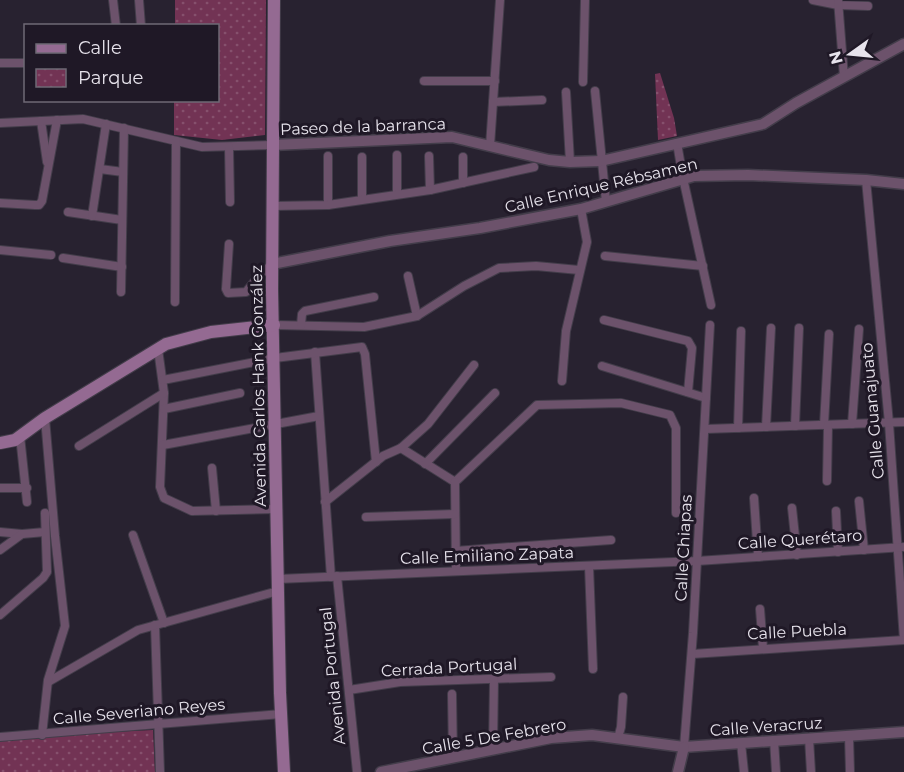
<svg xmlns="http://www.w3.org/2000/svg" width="904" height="772" font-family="Montserrat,sans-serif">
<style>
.park{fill:url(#park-dots)}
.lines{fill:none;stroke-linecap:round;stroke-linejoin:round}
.minor-casing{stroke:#433d4a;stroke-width:10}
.tertiary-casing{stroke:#433d4a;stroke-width:13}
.secondary-casing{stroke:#433d4a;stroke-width:14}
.minor{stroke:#6c526b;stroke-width:8}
.tertiary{stroke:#6c526b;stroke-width:10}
.secondary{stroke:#946a92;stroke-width:12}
.labels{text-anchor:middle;stroke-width:6;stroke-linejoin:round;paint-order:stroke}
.street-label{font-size:16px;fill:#e7e3ec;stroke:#1f1826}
</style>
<defs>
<pattern id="park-dots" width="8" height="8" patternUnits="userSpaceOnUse" patternTransform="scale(1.5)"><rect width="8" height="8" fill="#723354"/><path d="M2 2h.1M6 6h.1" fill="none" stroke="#86506d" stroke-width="1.8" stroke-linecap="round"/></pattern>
</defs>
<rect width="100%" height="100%" fill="#282230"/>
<g class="park">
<polygon points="175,0 266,0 265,135 222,140 174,135 174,101 218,100 218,26 175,25"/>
<polygon points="660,73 674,118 677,136 658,140 655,74"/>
<polygon points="153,730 155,772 0,772 0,737"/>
</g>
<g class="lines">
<defs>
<g id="minor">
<polyline points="113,0 116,26"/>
<polyline points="139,0 141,26"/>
<polyline points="813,0 838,5 868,6"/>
<polyline points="838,0 844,77"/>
<polyline points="0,63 26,63"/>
<polyline points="424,81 495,81"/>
<polyline points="583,82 585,0"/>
<polyline points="595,91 606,202"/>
<polyline points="566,92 570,162"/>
<polyline points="493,102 542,100"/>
<polyline points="41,121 47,162"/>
<polyline points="0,123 83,119 202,147 273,145"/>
<polyline points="677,143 683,178 711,305"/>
<polyline points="490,146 500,0"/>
<polyline points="229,147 230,202"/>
<polyline points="397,155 397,194"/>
<polyline points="328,156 328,205"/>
<polyline points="429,156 430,190"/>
<polyline points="362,157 362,199"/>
<polyline points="463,157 463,183"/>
<polyline points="100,169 123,172"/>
<polyline points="866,180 889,423 904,640"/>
<polyline points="0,203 35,205 39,205 42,201 57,120"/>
<polyline points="272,206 328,205 430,190 534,167"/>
<polyline points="68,212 122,220"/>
<polyline points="92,216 106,124"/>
<polyline points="229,244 226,289 228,293 246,292 259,276 272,264"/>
<polyline points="0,250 51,255"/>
<polyline points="605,256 703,266"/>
<polyline points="63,258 122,267"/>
<polyline points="408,276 417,316"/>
<polyline points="121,292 124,128"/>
<polyline points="175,302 176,141"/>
<polyline points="604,320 688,341 692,348 688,392"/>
<polyline points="274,325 364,327 417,316 464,286 499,268 536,266 579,270"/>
<polyline points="301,325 302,314 305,311 374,297"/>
<polyline points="158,349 164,393 160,487 164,498 192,511 277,509"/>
<polyline points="315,352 331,577"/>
<polyline points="602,366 706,398"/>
<polyline points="163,380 275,358 362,347 365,354 376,462"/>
<polyline points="562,381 566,331 587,242 581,209"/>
<polyline points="164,409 240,393"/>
<polyline points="852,424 859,329"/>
<polyline points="824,425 829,334"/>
<polyline points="795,426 799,328"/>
<polyline points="766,427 771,328"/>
<polyline points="738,428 741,331"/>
<polyline points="705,429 904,422"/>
<polyline points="20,436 27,502"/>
<polyline points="163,445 319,416"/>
<polyline points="79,446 164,393"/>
<polyline points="401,448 455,482"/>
<polyline points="425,464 495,393"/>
<polyline points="212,468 216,511"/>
<polyline points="827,481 828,425"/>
<polyline points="455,482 537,405 621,403 670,415 676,428 676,513"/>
<polyline points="455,482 456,571"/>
<polyline points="0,488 27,488"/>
<polyline points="754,498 758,557"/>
<polyline points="859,501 864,550"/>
<polyline points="325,502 383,456 401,448 428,424 474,365"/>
<polyline points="792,508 797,555"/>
<polyline points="836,511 838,552"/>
<polyline points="366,517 455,514"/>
<polyline points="0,532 22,534"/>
<polyline points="133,535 164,623"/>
<polyline points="0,550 22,534 45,532"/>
<polyline points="455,551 611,540"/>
<polyline points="589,566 593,669"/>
<polyline points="337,576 357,772"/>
<polyline points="278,579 697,561 904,547"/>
<polyline points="760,609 763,648"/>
<polyline points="0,615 43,578 47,572 45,513"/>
<polyline points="155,625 160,772"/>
<polyline points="692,654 904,640"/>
<polyline points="48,682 138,630 278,591"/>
<polyline points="349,690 400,682 551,677"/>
<polyline points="452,694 453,757"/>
<polyline points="42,735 48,680 65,626 55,536 45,418"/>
<polyline points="849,736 850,772"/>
<polyline points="0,737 281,714"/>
<polyline points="618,738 621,727 623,697"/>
<polyline points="809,738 811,772"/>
<polyline points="774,740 776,772"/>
<polyline points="741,743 744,772"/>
<polyline points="684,747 693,633 710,325"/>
<polyline points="493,749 494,679"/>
</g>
<g id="tertiary">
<polyline points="273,145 452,137 549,160 570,162 601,161 763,124 796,103 904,44"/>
<polyline points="272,264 390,241 480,228 581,209 694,176 748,175 866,180 904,184"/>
<polyline points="381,772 551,738 592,735 684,747 904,732"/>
<polyline points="678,772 684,747"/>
</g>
<g id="secondary">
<polyline points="274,0 272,290 280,693 284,772"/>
<polyline points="0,443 15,440 45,418 166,344 211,332 274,325"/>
</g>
</defs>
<use href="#minor" class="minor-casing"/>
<use href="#tertiary" class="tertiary-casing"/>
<use href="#secondary" class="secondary-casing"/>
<use href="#minor" class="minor"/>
<use href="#tertiary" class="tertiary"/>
<use href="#secondary" class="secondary"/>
</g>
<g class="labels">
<g class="street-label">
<text transform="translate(363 126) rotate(-2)" y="6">Paseo de la barranca</text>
<text transform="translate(601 185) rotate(-13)" y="6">Calle Enrique Rébsamen</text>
<text transform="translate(258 386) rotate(-91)" y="6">Avenida Carlos Hank González</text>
<text transform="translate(872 411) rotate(-95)" y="6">Calle Guanajuato</text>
<text transform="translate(800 539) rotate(-4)" y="6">Calle Querétaro</text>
<text transform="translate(683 548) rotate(-87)" y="6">Calle Chiapas</text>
<text transform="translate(487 555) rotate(-2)" y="6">Calle Emiliano Zapata</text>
<text transform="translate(797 631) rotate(-3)" y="6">Calle Puebla</text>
<text transform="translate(449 667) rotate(-3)" y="6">Cerrada Portugal</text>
<text transform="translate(332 676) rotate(-96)" y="6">Avenida Portugal</text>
<text transform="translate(139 711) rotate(-5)" y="6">Calle Severiano Reyes</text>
<text transform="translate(766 726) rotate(-4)" y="6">Calle Veracruz</text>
<text transform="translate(494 736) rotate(-10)" y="6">Calle 5 De Febrero</text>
</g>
</g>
<rect x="24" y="24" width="195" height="78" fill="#1f1826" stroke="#6f6975" stroke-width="1.5"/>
<rect x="36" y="44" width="30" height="9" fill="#946a92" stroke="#6f6975" stroke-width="1.5"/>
<text x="78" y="54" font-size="18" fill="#e7e3ec">Calle</text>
<rect x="36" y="69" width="30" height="18" fill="url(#park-dots)" stroke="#6f6975" stroke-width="1.5"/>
<text x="78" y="84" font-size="18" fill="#e7e3ec">Parque</text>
<g transform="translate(850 54) rotate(255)" stroke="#1f1826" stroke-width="4.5" paint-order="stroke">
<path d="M0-4.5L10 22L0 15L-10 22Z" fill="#e7e3ec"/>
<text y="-9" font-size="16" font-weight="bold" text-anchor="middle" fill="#e7e3ec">N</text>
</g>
</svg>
